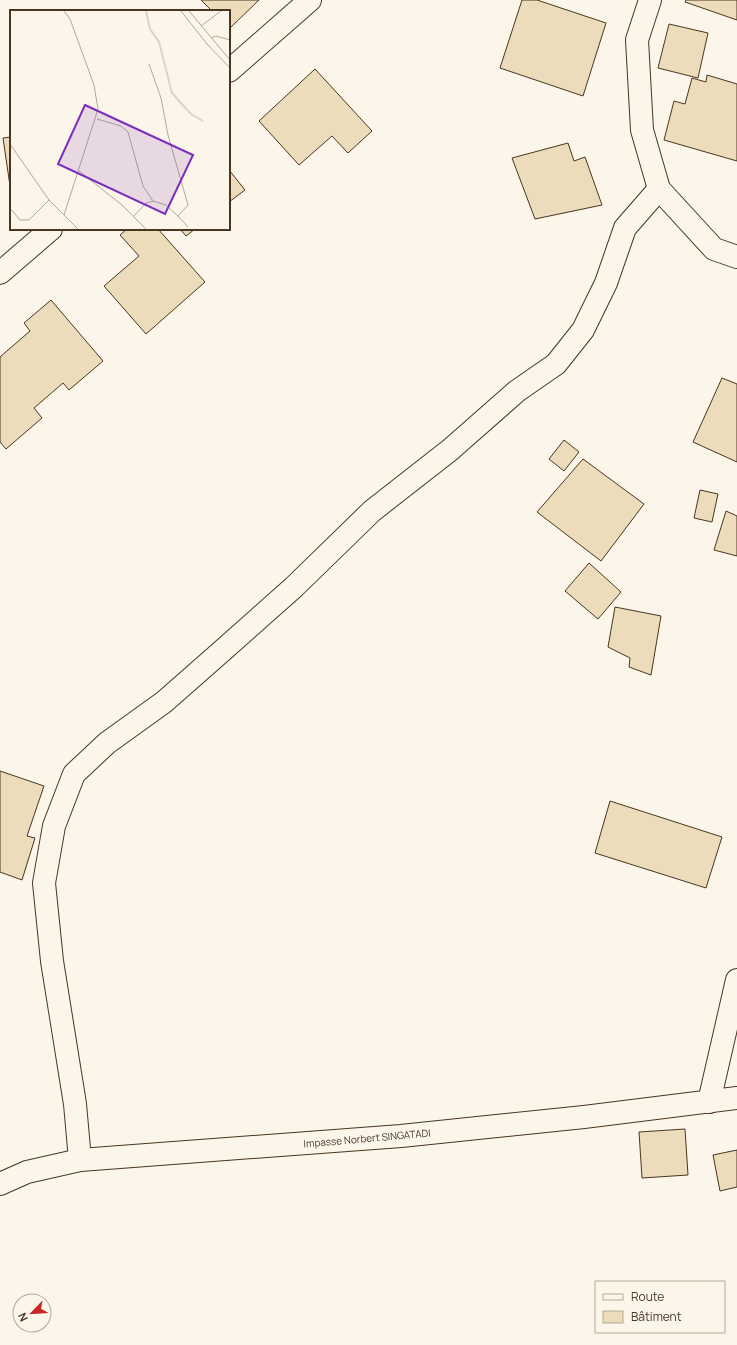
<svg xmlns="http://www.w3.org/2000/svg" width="737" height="1345" font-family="Manrope,sans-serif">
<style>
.building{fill:#ecdcbc;stroke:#4a3520}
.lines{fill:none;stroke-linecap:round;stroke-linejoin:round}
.street-casing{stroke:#4a3520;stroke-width:24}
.street{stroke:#fbf6e9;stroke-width:22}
.labels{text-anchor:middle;stroke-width:3;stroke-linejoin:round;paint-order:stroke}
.street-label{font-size:10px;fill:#4a3520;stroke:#fbf6e9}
.inset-river{fill:none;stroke:#dcd4c6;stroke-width:2}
.inset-road{fill:none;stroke:#b4a999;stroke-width:1}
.view{fill:#7b2cbf;fill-opacity:0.15;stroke:#7b2cbf;stroke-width:2}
.inset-edge{fill:none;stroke:#4a3520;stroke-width:2}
</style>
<rect width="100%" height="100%" fill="#fbf6e9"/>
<g class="building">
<polygon points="201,0 259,0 229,29 229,11 212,11"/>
<polygon points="522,0 537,0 606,23 583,96 500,68"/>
<polygon points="686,0 737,0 737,20 685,2"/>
<polygon points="669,24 708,33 698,78 658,68"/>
<polygon points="315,69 372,131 348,153 332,136 299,165 259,121"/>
<polygon points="707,75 737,84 737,161 664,140 674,101 685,104 692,78 706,82"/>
<polygon points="11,137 11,186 10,186 3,138"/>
<polygon points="568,143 574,161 585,157 602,205 535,219 512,158"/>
<polygon points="229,170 245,190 229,202"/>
<polygon points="127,229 158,229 205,282 146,334 104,286 139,256 120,235"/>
<polygon points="180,229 195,229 186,236"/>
<polygon points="51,300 103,361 69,390 63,383 34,408 42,418 6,449 0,442 0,357 30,331 24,323"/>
<polygon points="722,378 737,384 737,462 693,442"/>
<polygon points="564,440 579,452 564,471 549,459"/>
<polygon points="583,459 644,504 601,561 537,512"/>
<polygon points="700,490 718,494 712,522 694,518"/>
<polygon points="726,511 737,516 737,556 714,550"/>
<polygon points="589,563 621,592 598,619 565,591"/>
<polygon points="615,607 661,616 651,675 629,667 630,658 608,647"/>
<polygon points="0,771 44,786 27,836 35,838 22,880 0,872"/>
<polygon points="610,801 722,837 706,888 595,853"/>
<polygon points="685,1129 688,1175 642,1178 639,1132"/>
<polygon points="737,1150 737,1187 720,1191 713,1155"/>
</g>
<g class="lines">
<defs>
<g id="street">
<polyline points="650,0 637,40 642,130 659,189 714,249 737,257"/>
<polyline points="229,71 310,0"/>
<polyline points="0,273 51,229"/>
<polyline points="709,1102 737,980"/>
<polyline points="80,1160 75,1104 52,961 44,883 54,826 74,774 107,743 164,702 222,651 294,587 372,511 450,450 517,391 556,364 583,330 606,283 625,228 659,189"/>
<polyline points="0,1184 27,1172 80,1160 401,1136 584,1117 737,1098"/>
</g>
</defs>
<use href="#street" class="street-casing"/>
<use href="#street" class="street"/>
</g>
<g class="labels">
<g class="street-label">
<text transform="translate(367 1138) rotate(-5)" y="4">Impasse Norbert SINGATADI</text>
</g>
</g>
<g transform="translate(10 10)">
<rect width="220" height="220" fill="#fbf6e9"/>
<path class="inset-river" d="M136 1 140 19 149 32 162 83 181 104 193 111"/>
<path class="inset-road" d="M54 1 60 9 84 75 88 99 54 205M171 1 197 34 220 58M179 1 220 50M191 16 211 1M201 28 206 26 220 30M87 109 111 116 118 122 133 176 143 191M0 134 39 190 68 219M69 161 112 195 136 219M0 198 10 210H19L39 190M124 206 136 193 143 191 156 195 168 206 178 195 158 125 151 88 139 54M168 206 178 217"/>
<path class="view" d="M75 95 183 145 155 204 48 154Z"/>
<rect width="220" height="220" class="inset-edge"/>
</g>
<rect x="595" y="1281" width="130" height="52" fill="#fbf6e9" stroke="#b4a999"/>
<rect x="603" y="1294" width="20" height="6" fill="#fbf6e9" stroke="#b4a999"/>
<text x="631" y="1301" font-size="12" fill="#4a3520">Route</text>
<rect x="603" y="1311" width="20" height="12" fill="#ecdcbc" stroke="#b4a999"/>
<text x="631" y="1321" font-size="12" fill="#4a3520">Bâtiment</text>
<g transform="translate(32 1313) rotate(245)"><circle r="19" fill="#fbf6e9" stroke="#b4a999"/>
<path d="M0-3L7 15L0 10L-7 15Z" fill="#c62828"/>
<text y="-6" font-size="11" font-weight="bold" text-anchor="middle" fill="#4a3520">N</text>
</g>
</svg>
